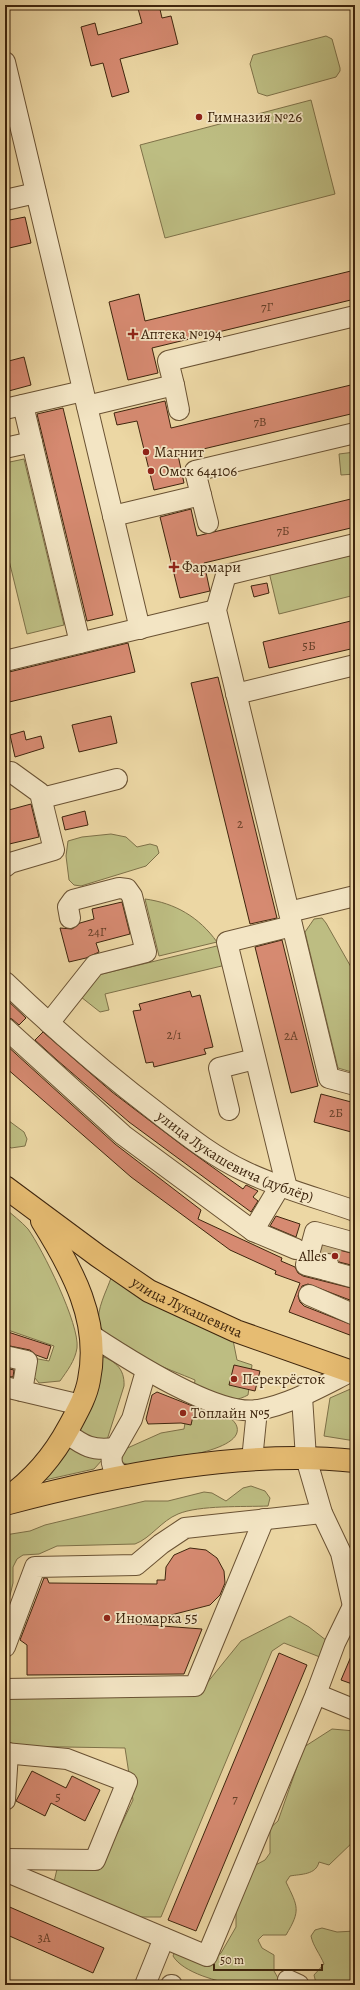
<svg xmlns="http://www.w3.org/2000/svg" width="360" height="1990" font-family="Alegreya,serif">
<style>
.green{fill:#bdbd82;stroke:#7e7148}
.building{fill:#d68a71;stroke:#3e250d}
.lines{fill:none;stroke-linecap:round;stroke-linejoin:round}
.minor-tunnel{stroke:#c9b386;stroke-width:20;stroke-dasharray:20 10;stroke-linecap:butt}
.minor-casing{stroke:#6a5233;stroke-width:22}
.major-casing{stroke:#3e250d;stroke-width:24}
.minor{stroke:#f3e5c4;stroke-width:20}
.major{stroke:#e6bc72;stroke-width:22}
.poi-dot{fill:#8f2418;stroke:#f3e5c4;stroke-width:1.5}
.labels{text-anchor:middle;stroke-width:3.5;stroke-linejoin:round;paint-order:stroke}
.number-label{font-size:13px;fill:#643e26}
.poi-label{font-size:15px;fill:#3e250d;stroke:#f3e5c4;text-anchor:start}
.street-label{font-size:15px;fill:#3e250d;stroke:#f3e5c4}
</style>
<rect width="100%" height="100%" fill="#ecd7a4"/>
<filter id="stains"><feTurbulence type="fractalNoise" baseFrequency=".005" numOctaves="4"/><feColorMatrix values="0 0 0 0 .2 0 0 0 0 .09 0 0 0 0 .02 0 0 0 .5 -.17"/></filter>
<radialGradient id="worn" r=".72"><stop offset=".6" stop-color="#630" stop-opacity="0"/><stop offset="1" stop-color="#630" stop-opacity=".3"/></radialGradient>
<g class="green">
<polygon points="326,36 332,39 340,68 340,71 336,77 267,96 258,93 250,64 253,55"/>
<polygon points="311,100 335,194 165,238 140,145"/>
<polygon points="355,452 355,474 341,475 339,454"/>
<polygon points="24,459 64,625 27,634 5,544 5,463"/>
<polygon points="355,551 355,595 279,614 269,572"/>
<polygon points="111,834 126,837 137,847 150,844 157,846 159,853 146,866 81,886 74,885 69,880 66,856 68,841 82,837"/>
<path d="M145 899C175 903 199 917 217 942L159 956Z"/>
<polygon points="322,918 326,923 355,974 355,1073 338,1068 305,932 314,919"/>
<polygon points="225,944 230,964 105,994 109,1010 100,1012 81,997 98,975"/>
<polygon points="5,1118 24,1132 27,1139 25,1146 11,1148 5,1143"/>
<path d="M5 1208C12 1215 21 1221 28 1229 42 1248 80 1325 77 1348 75 1361 67 1371 60 1381L39 1383 30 1372 33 1358 49 1361 54 1346 5 1329Z"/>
<path d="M111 1278 134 1292 233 1340 237 1360 252 1365 248 1395C228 1406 213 1395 194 1387L195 1380C172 1370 106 1348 99 1323 96 1310 107 1290 111 1278Z"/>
<path d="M98 1355C114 1360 125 1368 124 1386L107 1440 77 1435Z"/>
<polygon points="355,1387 355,1441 324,1436 330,1398"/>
<path d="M188 1406C201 1409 233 1412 237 1427 244 1454 148 1461 129 1465L121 1462 123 1450 161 1433 184 1429Z"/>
<polygon points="63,1445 88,1457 103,1459 94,1469 36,1482"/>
<path d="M251 1486 265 1491 270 1498 268 1506C244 1507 199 1505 178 1514 161 1521 151 1538 135 1544L57 1546 39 1554 23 1555 17 1559 13 1567V1583L5 1616V1535L30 1531 45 1525 145 1501H168L204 1492 212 1493 226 1501 243 1488Z"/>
<polygon points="290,1616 309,1627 331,1644 325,1659 284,1643 272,1651 161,1917 141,1917 54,1882 57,1869 100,1869 133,1800 125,1748 5,1746 5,1698 198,1694 241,1641"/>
<path d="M332 1729 355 1731V1840L329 1865 319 1862C316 1875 301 1874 290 1876L286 1882C298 1907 301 1910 286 1935H263L258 1940 262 1948 274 1955V1971L282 1985C267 1985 251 1987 238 1985 219 1982 183 1973 173 1956L176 1949 210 1961 221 1953 236 1927V1896L250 1868 265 1860 270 1853V1828L278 1821 304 1747Z"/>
<path d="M322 1928 337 1932 355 1931V1985H319L316 1983 314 1975 324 1964C320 1954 313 1946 311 1936L315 1930Z"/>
</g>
<g class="building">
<polygon points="137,5 159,5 162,18 171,16 178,44 120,59 129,92 112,97 103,63 91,66 81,27 95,23 98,35 142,23"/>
<polygon points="25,217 31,243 5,249 5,221"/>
<polygon points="355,270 355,299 152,348 158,373 128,380 109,302 139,294 145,321"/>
<polygon points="24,357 31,385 5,392 5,362"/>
<polygon points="355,384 355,413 178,455 184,483 154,490 137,421 117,425 114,413 165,401 171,428"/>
<polygon points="63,408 113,615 87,621 37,414"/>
<polygon points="355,498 355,527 204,563 210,591 180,598 160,517 191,509 197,536"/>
<polygon points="267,583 269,593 254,597 251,586"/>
<polygon points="355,620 355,648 269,668 263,642"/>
<polygon points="128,643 135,672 5,703 5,673"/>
<polygon points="218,677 277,918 250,924 191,683"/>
<polygon points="111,716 117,743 79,752 72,725"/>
<polygon points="24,731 26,740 41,736 44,748 15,757 10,735"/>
<polygon points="31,804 39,837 5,845 5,811"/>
<polygon points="85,811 88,825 65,830 62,817"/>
<polygon points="122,902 130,934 96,943 99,952 86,958 69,962 60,928 72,929 80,923 94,919 92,909"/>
<polygon points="282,940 318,1086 291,1093 255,947"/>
<polygon points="190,991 192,997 200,995 213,1047 204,1049 206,1054 154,1067 153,1062 146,1063 133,1011 141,1010 139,1004"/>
<polygon points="5,998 26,1018 19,1025 12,1019 5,1017"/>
<polygon points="43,1032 112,1092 183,1146 243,1189 246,1185 258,1191 253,1197 258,1201 251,1212 129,1122 57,1060 35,1040"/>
<polygon points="5,1044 115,1144 201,1210 198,1219 282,1258 281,1261 295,1267 298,1273 303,1276 355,1289 355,1302 308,1284 302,1286 298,1296 300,1302 304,1306 355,1326 355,1337 289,1312 300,1283 275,1274 276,1271 230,1250 131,1177 5,1067"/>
<polygon points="321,1094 355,1103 355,1133 314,1122"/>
<polygon points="276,1216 300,1224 296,1237 270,1226"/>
<polygon points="323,1246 355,1254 355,1266 339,1262 336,1256 331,1253 321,1255"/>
<polygon points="5,1331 51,1346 47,1359 36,1355 30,1350 5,1345"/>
<polygon points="234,1365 260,1371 255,1391 229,1385"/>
<polygon points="5,1368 14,1370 13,1377 5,1376"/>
<polygon points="157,1392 195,1407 191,1425 181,1423 148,1424 146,1419 152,1395"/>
<polygon points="190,1548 206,1550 217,1558 224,1571 225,1583 220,1595 210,1605 136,1624 202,1629 184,1674 27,1675 27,1645 20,1640 44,1578 47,1578 49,1583 157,1584 157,1580 165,1580 166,1567 174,1555"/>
<polygon points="355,1647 355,1685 341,1680"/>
<polygon points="279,1653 307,1665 196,1931 168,1920"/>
<polygon points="32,1771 66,1788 72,1776 100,1790 85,1821 51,1803 45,1816 16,1801"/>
<polygon points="5,1905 104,1948 93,1973 5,1934"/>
</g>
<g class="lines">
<polyline class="minor-tunnel" points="328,1264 332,1247"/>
<defs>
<g id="minor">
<polyline points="5,62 140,629"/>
<polyline points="5,200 36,193"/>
<polyline points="174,385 179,410"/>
<polyline points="23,405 80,643"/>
<polyline points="87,406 174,385 168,361 355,316"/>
<polyline points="5,409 83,391"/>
<polyline points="5,448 32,442"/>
<polyline points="201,495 208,523"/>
<polyline points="113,516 201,495 195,471 355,433"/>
<polyline points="355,544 226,575 216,610 329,1078 355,1085"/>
<polyline points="5,661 216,610"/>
<polyline points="236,694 355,665"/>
<polyline points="5,774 11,772 40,793 54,850 10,863 5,867"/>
<polyline points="42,798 117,779"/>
<polyline points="289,912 355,896"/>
<path id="s1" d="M5 982C54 1029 105 1073 159 1114 185 1134 214 1157 244 1171 279 1188 318 1198 355 1211"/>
<polyline points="49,1023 95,965 146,952 132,896 127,889 119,888 73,900 68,907 70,918"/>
<polyline points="5,1028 123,1135 253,1231 296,1249"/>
<polyline points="229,1110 219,1068 255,1059"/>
<polyline points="287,1188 227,942 292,926"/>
<polyline points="253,1231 280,1186"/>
<polyline points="328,1264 326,1270 355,1278"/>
<polyline points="326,1270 306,1265 315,1232 355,1243"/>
<polyline points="309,1295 355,1315"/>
<path d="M91 1335C126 1358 216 1417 258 1410 291 1404 320 1387 350 1372"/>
<polyline points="5,1356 27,1361 22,1391"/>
<polyline points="5,1387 81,1405"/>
<polyline points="302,1397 306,1458 322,1513 341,1553 353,1606"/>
<path d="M66 1433C84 1446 92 1451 115 1448"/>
<polyline points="252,1460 257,1410"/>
<path d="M126 1477C115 1473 110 1466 112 1454L132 1419 146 1371"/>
<polyline points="5,1647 35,1567 136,1565 161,1544 185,1528 322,1513"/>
<polyline points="5,1689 195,1686 264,1519"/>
<polyline points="316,1694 355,1710"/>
<polyline points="5,1753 67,1759 127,1782 95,1860 5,1859"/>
<polyline points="5,1800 8,1753"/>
<polyline points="5,1871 207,1956 316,1694 335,1643 353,1606 355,1607"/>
<polyline points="288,1980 299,1985"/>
<polyline points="145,1985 164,1938"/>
<polyline points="171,1985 172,1985"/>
</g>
<g id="major">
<path id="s2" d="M5 1187 98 1256 149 1291 236 1331 355 1373"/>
<path d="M6 1499C33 1480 53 1457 69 1427 77 1412 86 1397 89 1380 101 1321 72 1269 42 1221"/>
<path d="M5 1504C114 1475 243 1449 355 1461"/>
</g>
</defs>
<use href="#minor" class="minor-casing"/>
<use href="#major" class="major-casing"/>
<use href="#minor" class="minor"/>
<use href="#major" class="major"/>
</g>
<g class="poi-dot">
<circle cx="199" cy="117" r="4"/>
<path d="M131 328h4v4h4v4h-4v4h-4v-4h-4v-4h4z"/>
<circle cx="146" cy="452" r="4"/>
<circle cx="151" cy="471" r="4"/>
<path d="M172 561h4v4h4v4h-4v4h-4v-4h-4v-4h4z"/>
<circle cx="335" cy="1256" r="4"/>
<circle cx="234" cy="1379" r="4"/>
<circle cx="183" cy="1413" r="4"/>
<circle cx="107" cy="1618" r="4"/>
</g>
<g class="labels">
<g class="number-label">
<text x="267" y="311">7Г</text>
<text x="260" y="426">7В</text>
<text x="283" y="535">7Б</text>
<text x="309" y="650">5Б</text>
<text x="240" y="828">2</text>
<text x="97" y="936">24Г</text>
<text x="174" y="1039">2/1</text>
<text x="291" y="1040">2А</text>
<text x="336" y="1117">2Б</text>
<text x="58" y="1801">5</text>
<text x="235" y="1803">7</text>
<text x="44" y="1942">3А</text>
</g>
<g class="poi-label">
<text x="207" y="122">Гимназия №26</text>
<text x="141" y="339">Аптека №194</text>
<text x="154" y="457">Магнит</text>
<text x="159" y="476">Омск 644106</text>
<text x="182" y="572">Фармари</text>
<text x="327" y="1261" text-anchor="end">Alles</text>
<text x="242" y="1384">Перекрёсток</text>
<text x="191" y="1418">Топлайн №5</text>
<text x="115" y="1623">Иномарка 55</text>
</g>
<g class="street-label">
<text dy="5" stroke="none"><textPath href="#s1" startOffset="291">улица Лукашевича (дублёр)</textPath></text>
<text dy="5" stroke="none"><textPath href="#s2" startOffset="219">улица Лукашевича</textPath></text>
</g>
</g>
<rect width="360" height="1990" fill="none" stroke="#ecd7a4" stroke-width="20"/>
<rect x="6" y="6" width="348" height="1978" fill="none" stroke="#3e250d" stroke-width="2"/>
<rect x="10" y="10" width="340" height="1970" fill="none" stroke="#3e250d"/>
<path d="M214 1964v6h108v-6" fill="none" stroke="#3e250d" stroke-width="2"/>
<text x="220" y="1964" font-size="12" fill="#3e250d" stroke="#f3e5c4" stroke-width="3" paint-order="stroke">50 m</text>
<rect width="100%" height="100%" filter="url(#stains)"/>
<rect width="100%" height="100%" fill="url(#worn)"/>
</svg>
